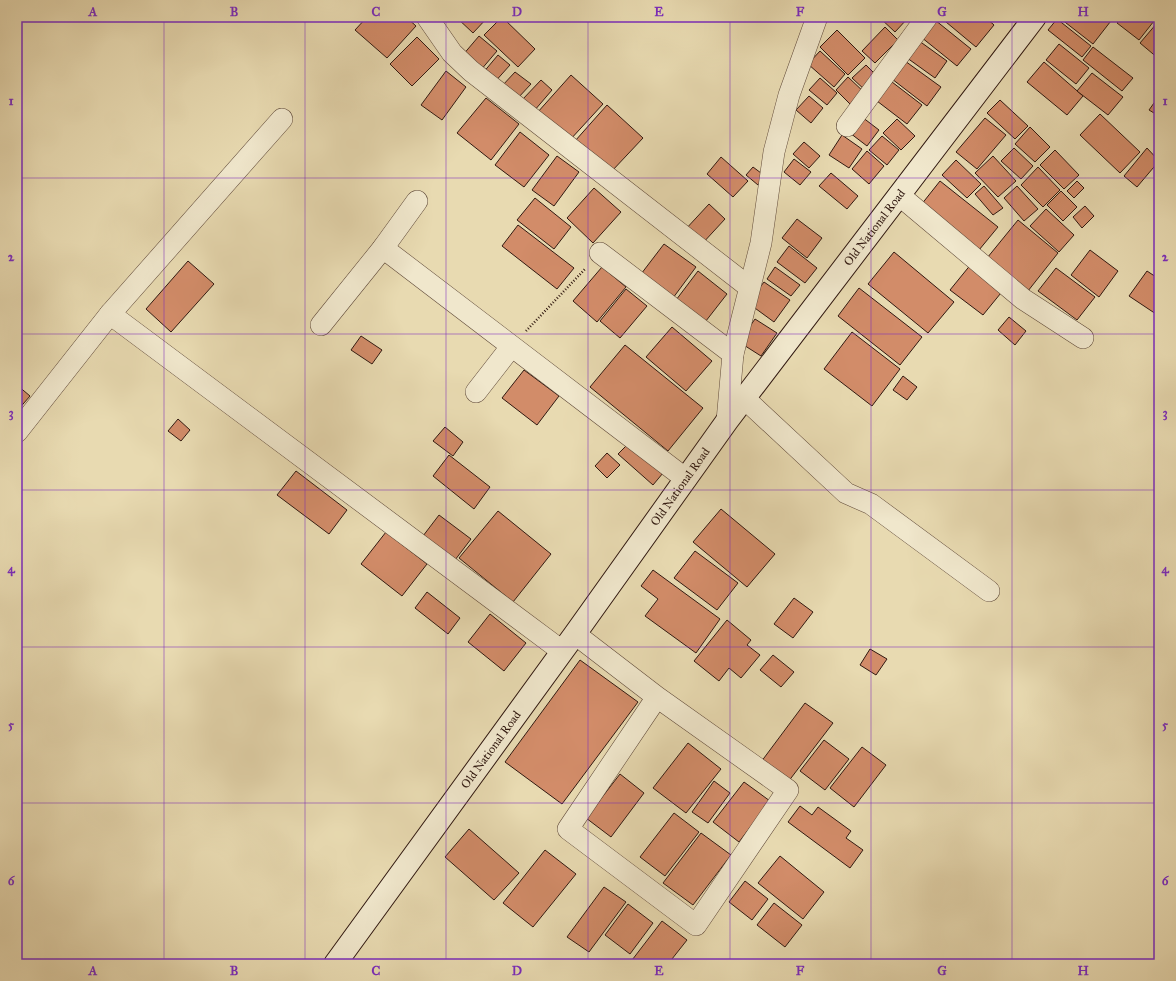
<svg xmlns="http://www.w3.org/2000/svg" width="1176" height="981" font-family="'IM FELL Great Primer',serif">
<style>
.building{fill:#d28c69;stroke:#311911}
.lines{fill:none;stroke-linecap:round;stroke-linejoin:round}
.minor-casing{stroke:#5f4939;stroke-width:22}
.secondary-casing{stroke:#311911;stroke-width:24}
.path{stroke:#311911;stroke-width:2.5;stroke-dasharray:1 2;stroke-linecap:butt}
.minor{stroke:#f0e7cc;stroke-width:21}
.secondary{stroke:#f0e7cc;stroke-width:22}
.grid{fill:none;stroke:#7b2cbf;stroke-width:1;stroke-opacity:0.55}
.labels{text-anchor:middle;stroke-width:3;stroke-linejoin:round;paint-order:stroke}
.street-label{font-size:12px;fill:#311911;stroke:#f0e7cc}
.neatline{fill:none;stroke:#7b2cbf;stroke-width:1.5}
.grid-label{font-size:13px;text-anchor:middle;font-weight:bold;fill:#7b2cbf}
</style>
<rect width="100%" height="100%" fill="#e8dab1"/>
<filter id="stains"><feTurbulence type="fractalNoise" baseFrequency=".005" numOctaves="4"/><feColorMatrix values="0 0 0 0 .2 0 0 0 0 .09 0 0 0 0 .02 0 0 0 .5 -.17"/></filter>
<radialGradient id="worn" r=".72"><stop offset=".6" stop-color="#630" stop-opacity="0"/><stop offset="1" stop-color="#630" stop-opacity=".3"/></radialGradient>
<g class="building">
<polygon points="367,17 406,17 416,26 387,58 355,30"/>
<polygon points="456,17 488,17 473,33"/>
<polygon points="502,17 535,49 518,67 484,35"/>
<polygon points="879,17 908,17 908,18 895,32"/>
<polygon points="940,17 985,17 994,25 976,47"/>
<polygon points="1063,17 1114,17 1093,44 1061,19"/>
<polygon points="1122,17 1148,17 1154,21 1139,40 1117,23"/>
<polygon points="1057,19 1091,46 1082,57 1048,30"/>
<polygon points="935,20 971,49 957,66 921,37"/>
<polygon points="1157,23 1159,25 1159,59 1140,43"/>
<polygon points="885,27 898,40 875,63 862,51"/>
<polygon points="837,30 865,58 848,75 820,47"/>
<polygon points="479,36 497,51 480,71 462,56"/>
<polygon points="417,37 439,59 412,86 390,64"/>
<polygon points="915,38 947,61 935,78 903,55"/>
<polygon points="1059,44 1089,68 1076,84 1046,60"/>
<polygon points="1093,47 1133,78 1122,91 1083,60"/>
<polygon points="820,51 845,74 834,87 808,64"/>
<polygon points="498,55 510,65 493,84 482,74"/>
<polygon points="905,61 941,87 927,106 892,79"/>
<polygon points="1044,62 1083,96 1067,115 1027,82"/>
<polygon points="866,65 879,78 866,91 852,78"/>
<polygon points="446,71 466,87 442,120 421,105"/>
<polygon points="515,72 531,84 517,99 502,86"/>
<polygon points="1092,73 1123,97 1108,115 1077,91"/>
<polygon points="571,75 603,104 569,141 537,113"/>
<polygon points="848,77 866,94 853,107 836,90"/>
<polygon points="820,78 837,93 827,105 809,90"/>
<polygon points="541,80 552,90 534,111 522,100"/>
<polygon points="892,82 922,105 907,124 877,101"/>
<polygon points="809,96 823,108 811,123 796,110"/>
<polygon points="1159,96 1159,116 1149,110"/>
<polygon points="486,98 519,124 491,160 457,133"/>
<polygon points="1000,100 1028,126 1015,139 987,113"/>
<polygon points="607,105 643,138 611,172 575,141"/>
<polygon points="1100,114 1140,152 1120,173 1080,135"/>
<polygon points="862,117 879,130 867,146 850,133"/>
<polygon points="985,118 1006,135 977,169 956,152"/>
<polygon points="897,119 915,136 901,150 883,133"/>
<polygon points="1030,127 1050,147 1035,162 1015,144"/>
<polygon points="520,132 549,155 524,187 495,165"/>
<polygon points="842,135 862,149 849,168 829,155"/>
<polygon points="882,136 899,150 887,165 869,150"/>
<polygon points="804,142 820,156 809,168 793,154"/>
<polygon points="1014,148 1033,166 1021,179 1001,161"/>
<polygon points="1147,148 1159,161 1137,187 1124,176"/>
<polygon points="1055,150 1079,175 1064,189 1040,165"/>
<polygon points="867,151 884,166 869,184 852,169"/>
<polygon points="557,156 579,172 554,206 532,190"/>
<polygon points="993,156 1016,181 998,197 975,173"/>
<polygon points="721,157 748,181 733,197 707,174"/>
<polygon points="794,159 811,172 800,185 784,172"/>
<polygon points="956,160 981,184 967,198 942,175"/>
<polygon points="753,167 765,176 758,185 746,175"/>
<polygon points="1038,167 1060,190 1043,207 1021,185"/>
<polygon points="831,173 858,196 847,209 819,186"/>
<polygon points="940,181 998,227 979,250 921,205"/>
<polygon points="1077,181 1084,188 1074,198 1067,191"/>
<polygon points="984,186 1003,208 993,215 975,194"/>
<polygon points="1017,186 1038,209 1024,221 1004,198"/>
<polygon points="594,188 621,212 593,243 567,218"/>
<polygon points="1061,191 1077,207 1063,221 1047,205"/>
<polygon points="535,198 571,227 554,249 517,220"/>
<polygon points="709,204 725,219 701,245 684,231"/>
<polygon points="1085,206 1094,216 1082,228 1073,217"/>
<polygon points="1046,209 1074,235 1059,252 1030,226"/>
<polygon points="797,219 822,238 807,258 782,238"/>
<polygon points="1018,220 1058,253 1024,296 983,263"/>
<polygon points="518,225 574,268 557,289 502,246"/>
<polygon points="664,244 696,267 670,302 638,278"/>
<polygon points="789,246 817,268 805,283 777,262"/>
<polygon points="1090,250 1118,271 1099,297 1071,275"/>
<polygon points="894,252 954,302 928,333 868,284"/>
<polygon points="188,261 214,284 171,332 146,309"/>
<polygon points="972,263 1005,288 983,315 950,290"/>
<polygon points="602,267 626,287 597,322 573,301"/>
<polygon points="775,267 800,285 791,296 767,279"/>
<polygon points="1056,268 1095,297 1077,320 1038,291"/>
<polygon points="698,271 727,294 702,326 673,304"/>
<polygon points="1147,271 1159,279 1159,316 1129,296"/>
<polygon points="764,282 790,300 774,322 748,303"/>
<polygon points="859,288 922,337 900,365 838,316"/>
<polygon points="626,289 647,306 620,338 600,321"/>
<polygon points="1009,317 1026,331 1015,345 998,330"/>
<polygon points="755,319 777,333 761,356 739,342"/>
<polygon points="672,327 712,361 686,391 646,357"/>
<polygon points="852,332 900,369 872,406 824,369"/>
<polygon points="361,336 382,350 372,364 351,350"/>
<polygon points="625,345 703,408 668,451 590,387"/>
<polygon points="524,370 559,396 537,425 502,398"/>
<polygon points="903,376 917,387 907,400 893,390"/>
<polygon points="17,385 30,396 17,411"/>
<polygon points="178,419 190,430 181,441 168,431"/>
<polygon points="445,427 463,442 453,456 433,441"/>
<polygon points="629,443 663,473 653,485 618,454"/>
<polygon points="607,453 620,465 607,478 595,466"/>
<polygon points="449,455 490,487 474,509 433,476"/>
<polygon points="296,471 347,510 329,534 277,495"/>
<polygon points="721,509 775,554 747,587 693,542"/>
<polygon points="498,511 551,554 513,602 459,558"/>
<polygon points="439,515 471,539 455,560 423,536"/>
<polygon points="386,532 427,564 402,596 361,564"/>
<polygon points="695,551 738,583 717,610 674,578"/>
<polygon points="653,570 720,619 696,653 645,616 658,599 641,586"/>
<polygon points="427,592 460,618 448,634 415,608"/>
<polygon points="794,598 813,612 793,638 774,624"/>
<polygon points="490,614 526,643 504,671 468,642"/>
<polygon points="727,620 751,640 747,645 760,655 741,678 729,668 719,681 694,661"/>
<polygon points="870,649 887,659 876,675 860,665"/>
<polygon points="773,655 794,672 781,687 760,670"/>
<polygon points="580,660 638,702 562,804 505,762"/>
<polygon points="805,703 833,723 788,782 761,762"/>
<polygon points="824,740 849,759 825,790 800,771"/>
<polygon points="688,743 721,769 686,813 653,788"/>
<polygon points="862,747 886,765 854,807 830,788"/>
<polygon points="620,774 644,793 611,837 586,818"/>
<polygon points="714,781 730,793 708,823 692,812"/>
<polygon points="744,782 770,801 739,842 713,822"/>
<polygon points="800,806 812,815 818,807 851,831 846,838 863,850 850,868 788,822"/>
<polygon points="674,813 699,832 665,876 640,857"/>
<polygon points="469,829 519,873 494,900 445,857"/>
<polygon points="701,833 731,855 693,905 663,883"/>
<polygon points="545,850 576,874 533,927 503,903"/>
<polygon points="780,856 824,892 803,919 758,883"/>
<polygon points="745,881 768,899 752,920 729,902"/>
<polygon points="604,887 626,902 589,952 567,937"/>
<polygon points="774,903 802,925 785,947 757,925"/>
<polygon points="628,904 653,923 630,954 605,935"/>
<polygon points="662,921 687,940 668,964 629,964"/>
</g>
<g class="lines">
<defs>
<g id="minor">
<polyline points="427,17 452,53 471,71 749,287"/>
<polyline points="847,126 927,17"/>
<polyline points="899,195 1023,299 1083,338"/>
<polyline points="383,248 686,479"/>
<polyline points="600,253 733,354"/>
<polyline points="110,314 562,651"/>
<polyline points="321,325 383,248 417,201"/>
<polyline points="476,392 511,347"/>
<polyline points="744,398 846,493 871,504 989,591"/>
<polyline points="727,421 733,354 761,243 774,152 789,95 817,17"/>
<polyline points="17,432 110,314 282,119"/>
<polyline points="575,634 657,697 788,790 696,925 568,829 657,697"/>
</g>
<g id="secondary">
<path id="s1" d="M335 964 575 634 727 421 1035 17"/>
</g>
</defs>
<use href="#minor" class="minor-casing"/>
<use href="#secondary" class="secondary-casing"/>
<polyline class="path" points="526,331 586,268"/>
<use href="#minor" class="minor"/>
<use href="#secondary" class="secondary"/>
</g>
<path class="grid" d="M164 17V964M305 17V964M446 17V964M588 17V964M730 17V964M871 17V964M1012 17V964M17 178H1159M17 334H1159M17 490H1159M17 647H1159M17 803H1159"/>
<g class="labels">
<g class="street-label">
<text dy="4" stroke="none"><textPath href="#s1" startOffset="913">Old National Road</textPath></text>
<text dy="4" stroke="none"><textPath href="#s1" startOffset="589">Old National Road</textPath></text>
<text dy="4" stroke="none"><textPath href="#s1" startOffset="265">Old National Road</textPath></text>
</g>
</g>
<rect width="1176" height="981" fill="none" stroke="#e8dab1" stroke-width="44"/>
<rect x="22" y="22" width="1132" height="937" class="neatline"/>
<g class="grid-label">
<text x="93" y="16">A</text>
<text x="234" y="16">B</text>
<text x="376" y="16">C</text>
<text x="517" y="16">D</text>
<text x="659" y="16">E</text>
<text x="800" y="16">F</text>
<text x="942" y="16">G</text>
<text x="1083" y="16">H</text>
<text x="11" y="105">1</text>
<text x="1165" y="105">1</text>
<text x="11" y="261">2</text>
<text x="1165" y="261">2</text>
<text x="11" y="417">3</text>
<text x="1165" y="417">3</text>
<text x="11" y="573">4</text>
<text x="1165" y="573">4</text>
<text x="11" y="729">5</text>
<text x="1165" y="729">5</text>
<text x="11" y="885">6</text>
<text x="1165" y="885">6</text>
<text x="93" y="975">A</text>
<text x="234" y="975">B</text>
<text x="376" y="975">C</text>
<text x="517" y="975">D</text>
<text x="659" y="975">E</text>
<text x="800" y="975">F</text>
<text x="942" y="975">G</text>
<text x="1083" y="975">H</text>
</g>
<rect width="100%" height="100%" filter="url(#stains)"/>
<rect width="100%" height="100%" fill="url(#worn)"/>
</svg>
